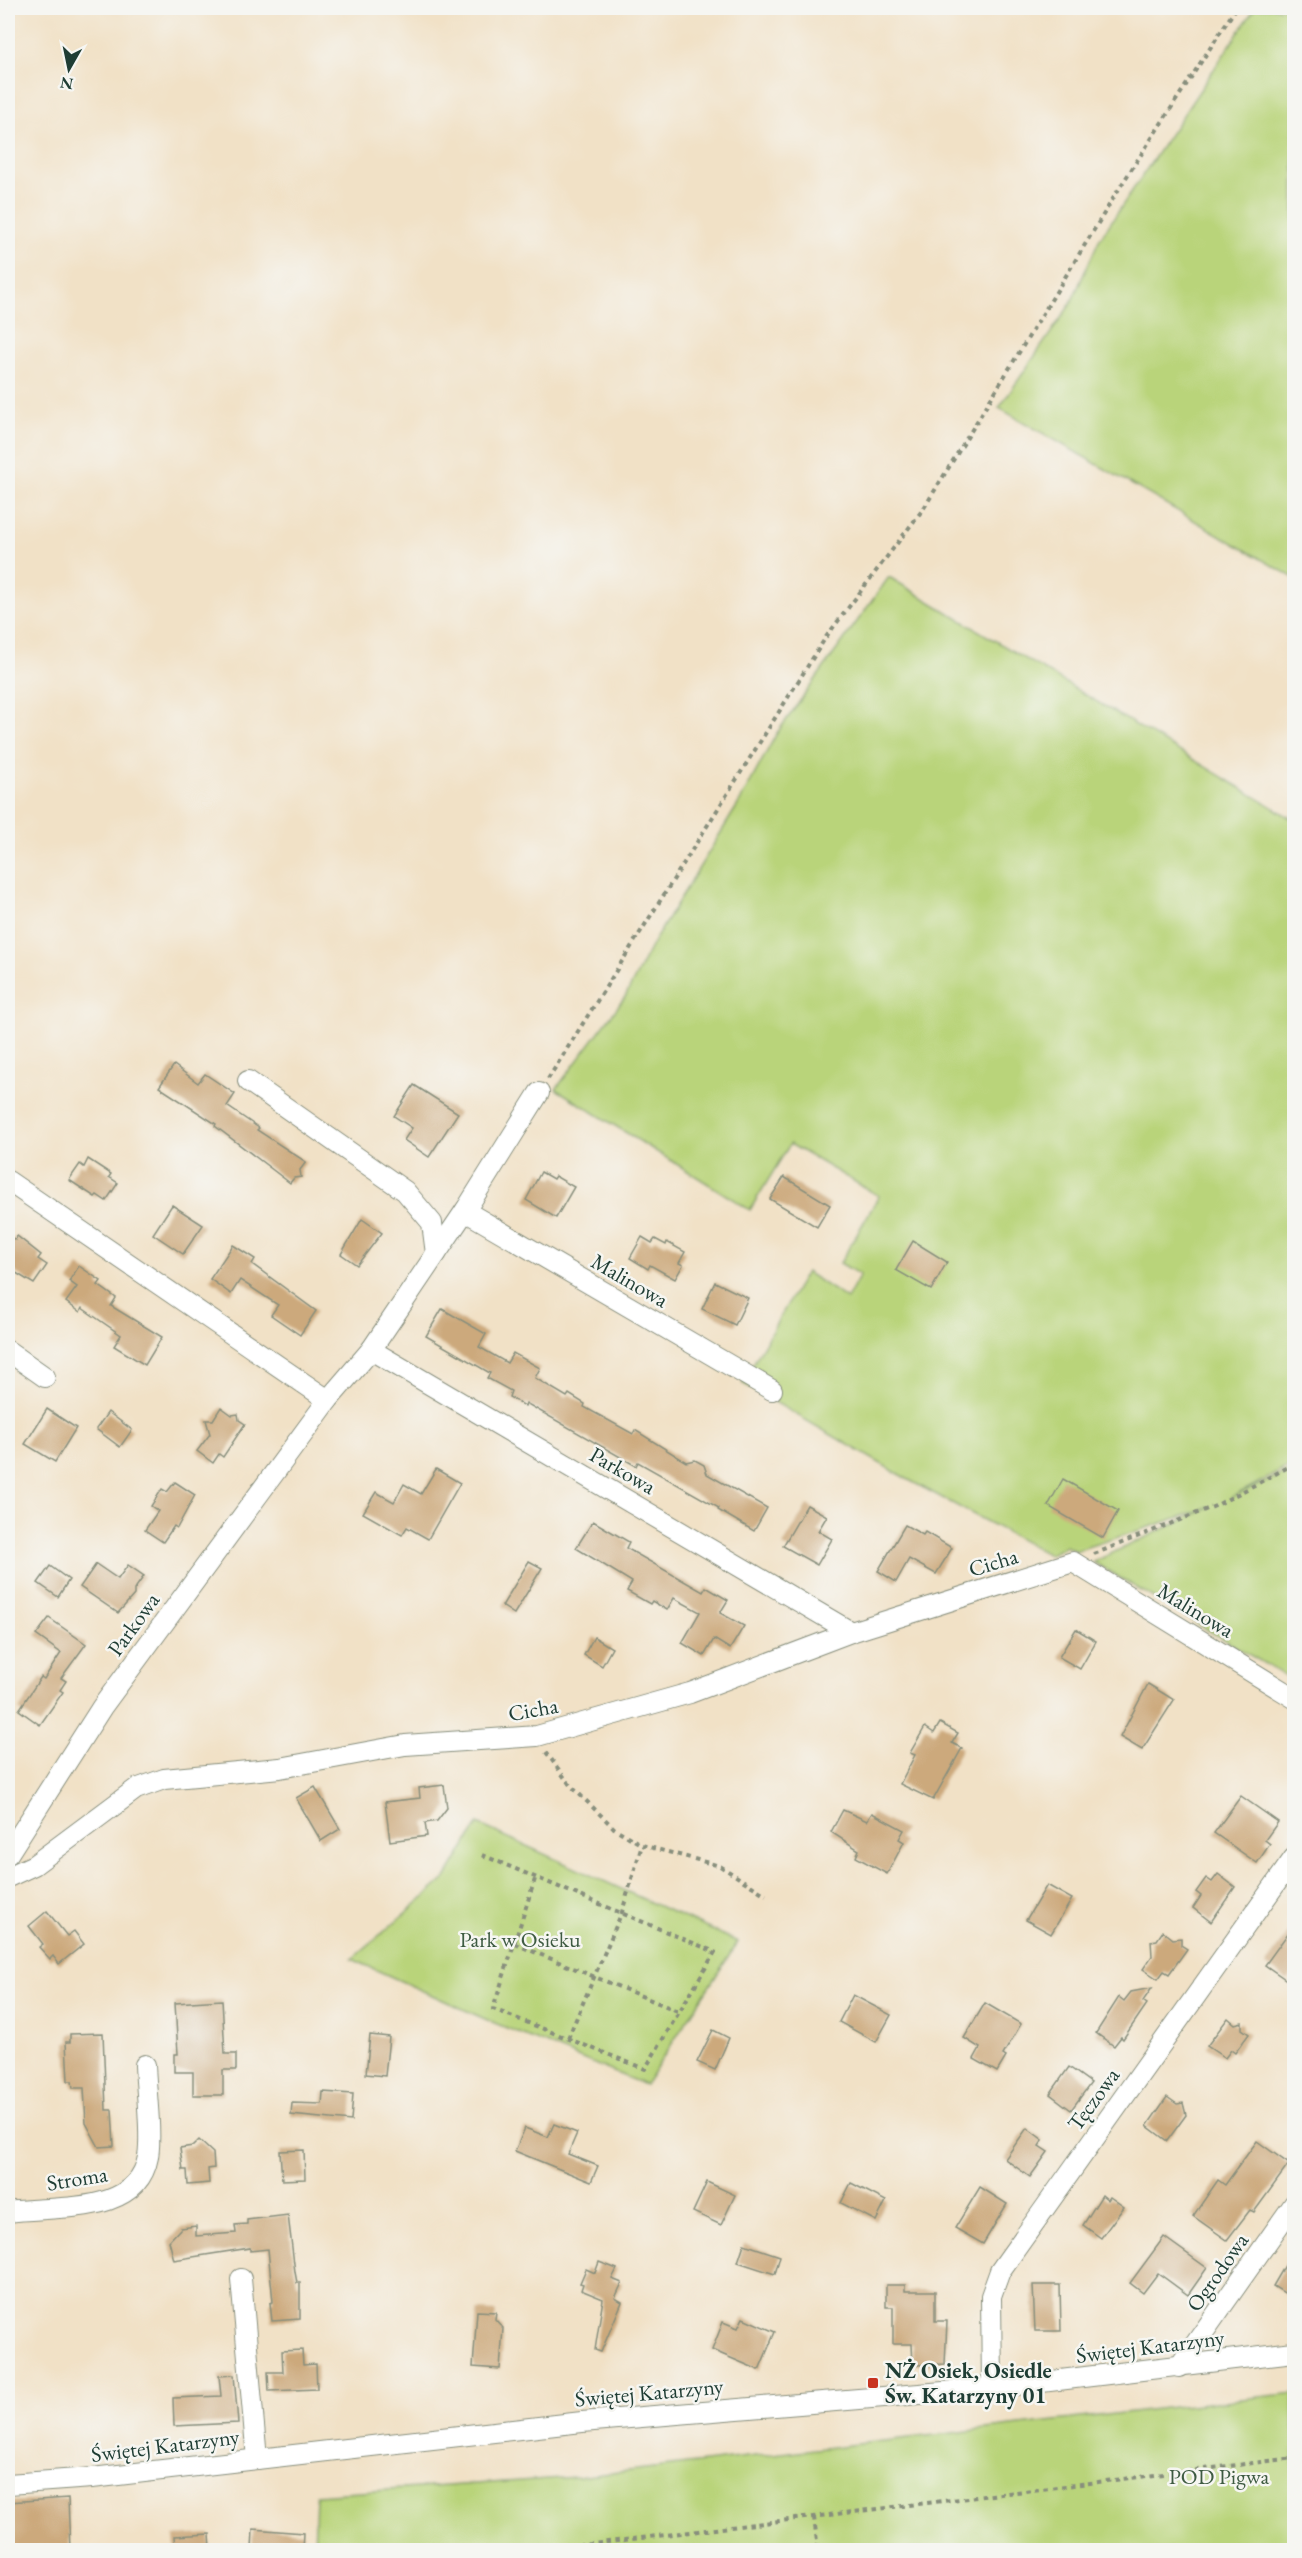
<svg xmlns="http://www.w3.org/2000/svg" width="1302" height="2558" font-family="'EB Garamond',serif">
<style>
.green{fill:#b9d47a;stroke:#6c8857;stroke-width:1.5}
.building{fill:#cca97c}
.lines{fill:none;stroke-linecap:round;stroke-linejoin:round}
.minor-casing{stroke:#888f7d;stroke-width:22}
.path{stroke:#888f7d;stroke-width:4;stroke-dasharray:4.5 4.5;stroke-linecap:butt}
.minor{stroke:#fff;stroke-width:20}
.poi-dot{fill:#c8321e;stroke:#f6f6f2;stroke-width:2}
.labels{text-anchor:middle;stroke-width:5;stroke-linejoin:round;paint-order:stroke}
.street-label{font-size:22px;fill:#1f3d34;stroke:#f6f6f2}
.park-label{font-size:22px;fill:#3e5b42;stroke:#f6f6f2}
.poi-label{font-size:22px;font-weight:bold;fill:#1f3d34;stroke:#f6f6f2;text-anchor:start}
</style>
<rect width="100%" height="100%" fill="#f6f6f2"/>
<filter id="ink" filterUnits="userSpaceOnUse"><feTurbulence type="fractalNoise" baseFrequency=".0167" numOctaves="2"/><feDisplacementMap in="SourceGraphic" scale="12" xChannelSelector="R" yChannelSelector="G"/><feConvolveMatrix kernelMatrix="1 2 1 2 8 2 1 2 1" color-interpolation-filters="sRGB"/></filter>
<filter id="wash" filterUnits="userSpaceOnUse"><feTurbulence type="fractalNoise" baseFrequency=".008" numOctaves="4" result="noise"/><feDisplacementMap in="SourceGraphic" scale="24" xChannelSelector="R" yChannelSelector="G"/><feGaussianBlur stdDeviation="1.35" result="paint"/><feColorMatrix in="noise" values="0 0 0 0 0 0 0 0 0 0 0 0 0 0 0 0 0 1.4 0 .05"/><feComposite in="paint" operator="in"/></filter>
<g filter="url(#wash)">
<rect width="100%" height="100%" fill="#f1e1c6"/>
<g class="green">
<polygon points="1255,8 1294,8 1294,578 999,408 1070,305 1099,240"/>
<polygon points="889,577 1294,820 1294,1464 1230,1498 1294,1469 1294,1681 1093,1562 1208,1508 1075,1551 1066,1546 1049,1555 907,1479 742,1383 806,1272 847,1299 860,1275 840,1263 879,1196 790,1144 750,1210 556,1089 625,997 654,941 739,803 777,733"/>
<polygon points="478,1824 738,1942 645,2085 485,2019 352,1959 446,1878"/>
<polygon points="1294,2393 1294,2550 314,2550 316,2495 577,2477"/>
</g>
<g id="blocks">
<g class="building">
<polygon points="174,1065 198,1083 205,1074 235,1094 227,1106 259,1128 257,1130 306,1162 300,1170 301,1177 294,1178 290,1183 215,1126 216,1124 159,1087"/>
<polygon points="414,1085 458,1113 429,1157 404,1140 412,1128 394,1116"/>
<polygon points="88,1159 111,1174 109,1177 118,1183 106,1201 97,1195 95,1197 69,1180 80,1164 84,1167"/>
<polygon points="541,1172 553,1179 555,1176 574,1187 556,1218 526,1200"/>
<polygon points="784,1177 830,1205 817,1227 770,1199"/>
<polygon points="172,1205 203,1225 183,1254 153,1234"/>
<polygon points="362,1219 382,1233 357,1265 341,1254"/>
<polygon points="8,1235 15,1240 17,1236 41,1255 38,1259 47,1265 34,1284 8,1268"/>
<polygon points="642,1237 652,1243 655,1239 666,1245 667,1242 685,1252 679,1263 683,1265 675,1279 650,1265 648,1269 630,1258"/>
<polygon points="913,1241 947,1262 931,1290 896,1270"/>
<polygon points="233,1245 255,1259 252,1264 316,1311 300,1335 271,1315 278,1305 240,1280 231,1294 210,1279"/>
<polygon points="79,1266 101,1281 98,1285 116,1298 111,1306 162,1337 145,1365 114,1346 121,1335 82,1308 80,1312 66,1302 77,1287 69,1281"/>
<polygon points="715,1282 748,1298 735,1325 702,1309"/>
<polygon points="442,1309 486,1334 479,1347 507,1363 513,1353 540,1368 535,1378 567,1397 569,1394 585,1404 584,1407 633,1434 635,1430 686,1462 695,1460 704,1465 707,1474 767,1508 754,1531 718,1510 719,1508 638,1462 636,1466 526,1403 525,1406 509,1397 511,1391 487,1378 490,1373 426,1336"/>
<polygon points="221,1407 232,1415 238,1414 239,1420 245,1424 223,1457 219,1454 213,1463 197,1451 210,1434 206,1420 213,1420"/>
<polygon points="47,1409 76,1428 55,1462 25,1444"/>
<polygon points="108,1412 132,1430 120,1447 96,1429"/>
<polygon points="436,1469 460,1483 428,1539 407,1527 402,1535 363,1513 376,1492 394,1502 404,1484 421,1494"/>
<polygon points="1063,1479 1118,1511 1103,1538 1048,1506"/>
<polygon points="175,1482 195,1495 177,1528 174,1526 163,1542 145,1530 158,1511 151,1506 162,1489 167,1492"/>
<polygon points="807,1505 827,1516 818,1531 832,1539 817,1565 783,1546"/>
<polygon points="593,1521 629,1542 626,1548 703,1592 706,1587 728,1600 720,1613 744,1626 730,1649 714,1639 704,1656 682,1643 700,1612 674,1598 667,1610 652,1601 650,1604 627,1591 632,1582 576,1548"/>
<polygon points="905,1525 923,1535 925,1532 952,1548 936,1574 909,1559 896,1582 878,1571"/>
<polygon points="529,1561 542,1568 514,1614 502,1606"/>
<polygon points="96,1564 118,1579 128,1565 144,1576 134,1590 134,1595 118,1613 80,1587"/>
<polygon points="50,1566 69,1580 58,1597 38,1583"/>
<polygon points="49,1618 86,1644 61,1678 66,1681 60,1690 63,1692 40,1725 19,1710 41,1677 44,1679 61,1653 36,1635"/>
<polygon points="1076,1629 1096,1641 1080,1669 1059,1657"/>
<polygon points="594,1637 612,1648 602,1666 584,1655"/>
<polygon points="1148,1684 1174,1700 1142,1750 1120,1737"/>
<polygon points="940,1723 958,1733 952,1743 962,1748 933,1800 900,1784 915,1755 910,1753 925,1727 934,1733"/>
<polygon points="444,1785 447,1808 437,1821 425,1823 427,1836 390,1841 385,1802 420,1798 419,1788"/>
<polygon points="315,1787 340,1829 321,1841 296,1798"/>
<polygon points="1241,1796 1278,1822 1265,1840 1270,1844 1257,1863 1214,1833"/>
<polygon points="843,1810 867,1821 872,1813 904,1830 899,1839 904,1842 887,1874 856,1857 859,1850 831,1832"/>
<polygon points="1218,1874 1235,1887 1211,1922 1193,1908 1201,1896 1196,1892 1206,1878 1212,1882"/>
<polygon points="1047,1885 1072,1899 1051,1934 1026,1920"/>
<polygon points="47,1911 67,1936 74,1931 84,1944 59,1964 53,1956 50,1959 39,1947 43,1944 29,1926"/>
<polygon points="1294,1925 1294,1972 1288,1981 1265,1965"/>
<polygon points="1163,1931 1173,1939 1181,1938 1181,1945 1187,1949 1169,1974 1164,1971 1158,1979 1143,1969 1152,1956 1151,1941 1157,1940"/>
<polygon points="1152,1988 1143,2001 1147,2004 1123,2039 1121,2037 1114,2046 1096,2033 1119,1997 1124,2001 1131,1992"/>
<polygon points="853,1995 891,2015 876,2042 839,2022"/>
<polygon points="222,2000 225,2054 236,2054 236,2070 223,2070 223,2095 193,2095 193,2072 174,2072 174,2054 178,2054 175,2003"/>
<polygon points="985,2003 1021,2024 1003,2055 1006,2057 997,2072 974,2059 980,2048 964,2038"/>
<polygon points="1228,2018 1235,2024 1242,2022 1242,2029 1249,2034 1235,2053 1231,2050 1225,2058 1207,2046"/>
<polygon points="713,2030 729,2038 715,2070 697,2062"/>
<polygon points="103,2033 106,2110 112,2110 114,2146 99,2147 86,2123 84,2088 73,2088 72,2081 68,2081 66,2042 70,2042 70,2034"/>
<polygon points="370,2035 389,2037 385,2076 366,2074"/>
<polygon points="1069,2067 1091,2083 1071,2110 1050,2094"/>
<polygon points="323,2092 353,2094 351,2121 291,2115 292,2103 322,2104"/>
<polygon points="1167,2097 1177,2104 1183,2103 1186,2115 1167,2141 1147,2126"/>
<polygon points="554,2124 577,2133 568,2154 598,2166 591,2182 515,2151 525,2128 548,2137"/>
<polygon points="1027,2128 1043,2140 1039,2146 1048,2152 1030,2177 1005,2159"/>
<polygon points="199,2140 213,2153 214,2168 208,2169 209,2183 188,2185 187,2170 183,2170 180,2148 193,2146"/>
<polygon points="1257,2141 1289,2164 1254,2212 1250,2210 1227,2240 1193,2216 1218,2180 1225,2185"/>
<polygon points="304,2150 305,2179 282,2180 280,2151"/>
<polygon points="707,2182 735,2195 721,2225 693,2212"/>
<polygon points="851,2183 886,2201 876,2221 841,2203"/>
<polygon points="980,2187 1007,2204 983,2244 955,2228"/>
<polygon points="1102,2195 1108,2200 1110,2197 1124,2207 1101,2238 1083,2225"/>
<polygon points="288,2215 295,2272 297,2283 300,2283 300,2319 272,2321 270,2303 273,2302 268,2249 250,2251 250,2248 174,2260 169,2241 181,2228 196,2226 196,2236 236,2233 235,2225 247,2224 247,2220"/>
<polygon points="1164,2237 1207,2268 1188,2295 1158,2273 1143,2293 1130,2283"/>
<polygon points="744,2244 780,2256 775,2274 738,2262"/>
<polygon points="1294,2250 1294,2299 1273,2286"/>
<polygon points="599,2262 617,2269 612,2279 622,2283 615,2298 622,2302 601,2352 595,2350 603,2299 581,2290 583,2284 580,2283 586,2269 595,2273"/>
<polygon points="886,2285 905,2285 905,2291 935,2291 935,2321 947,2321 945,2364 913,2365 912,2344 893,2344 893,2307 886,2307"/>
<polygon points="1033,2285 1060,2285 1061,2331 1035,2331"/>
<polygon points="477,2311 496,2312 495,2319 503,2328 500,2369 473,2367"/>
<polygon points="743,2318 775,2332 759,2370 712,2350 723,2322 738,2328"/>
<polygon points="302,2350 303,2365 316,2364 317,2389 269,2391 268,2372 283,2372 282,2351"/>
<polygon points="234,2375 238,2423 174,2426 173,2398 221,2396 219,2376"/>
<polygon points="68,2498 70,2550 8,2550 8,2502"/>
<polygon points="253,2529 303,2533 302,2550 252,2550"/>
<polygon points="210,2534 211,2550 175,2550 174,2536"/>
</g>
</g>
</g>
<g filter="url(#ink)">
<use href="#blocks" fill-opacity="0" stroke="#888f7d" stroke-width="1.5"/>
<g class="lines">
<defs>
<g id="minor">
<polyline points="248,1081 405,1191 432,1223 436,1254"/>
<polyline points="8,1181 328,1400"/>
<polyline points="465,1211 772,1390"/>
<polyline points="371,1350 851,1632"/>
<polyline points="8,1351 45,1377"/>
<polyline points="8,1854 102,1707 328,1400 371,1350 465,1211 539,1093"/>
<polyline points="8,1877 34,1865 136,1789 164,1779 280,1768 405,1745 537,1736 690,1693 851,1632 1073,1562 1294,1698"/>
<path d="M8 2212C55 2205 137 2217 148 2157 152 2133 146 2091 145 2065"/>
<polyline points="241,2279 257,2459"/>
<polyline points="1179,2367 1294,2204"/>
<polyline points="992,2388 991,2296 1000,2271 1294,1858"/>
<polyline points="8,2484 92,2478 582,2422 992,2388 1294,2352"/>
</g>
</defs>
<use href="#minor" class="minor-casing"/>
<g class="path">
<polyline points="548,1079 826,637 924,508 1122,184 1236,8"/>
<polyline points="1094,1554 1215,1506 1294,1464"/>
<polyline points="546,1752 570,1785 614,1828 642,1845 720,1866 766,1895"/>
<polyline points="482,1855 715,1952 645,2069 493,2009 536,1876"/>
<polyline points="515,1944 680,2012"/>
<polyline points="568,2038 622,1912 642,1845"/>
<polyline points="814,2517 818,2550"/>
<polyline points="543,2550 1294,2458"/>
</g>
<use href="#minor" class="minor"/>
</g>
</g>
<rect class="poi-dot" x="867" y="2377" width="12" height="12" rx="3"/>
<g class="labels">
<g class="street-label">
<text transform="translate(630 1280) rotate(30)" y="8">Malinowa</text>
<text transform="translate(623 1470) rotate(30)" y="8">Parkowa</text>
<text transform="translate(993 1562) rotate(-17)" y="8">Cicha</text>
<text transform="translate(1196 1610) rotate(31)" y="8">Malinowa</text>
<text transform="translate(133 1624) rotate(-54)" y="8">Parkowa</text>
<text transform="translate(533 1709) rotate(-10)" y="8">Cicha</text>
<text transform="translate(1093 2099) rotate(-54)" y="8">Tęczowa</text>
<text transform="translate(77 2178) rotate(-9)" y="8">Stroma</text>
<text transform="translate(1217 2272) rotate(-55)" y="8">Ogrodowa</text>
<text transform="translate(1150 2346) rotate(-7)" y="8">Świętej Katarzyny</text>
<text transform="translate(649 2392) rotate(-5)" y="8">Świętej Katarzyny</text>
<text transform="translate(165 2445) rotate(-7)" y="8">Świętej Katarzyny</text>
</g>
<g class="park-label">
<text x="520" y="1947">Park w Osieku</text>
<text x="1219" y="2484">POD Pigwa</text>
</g>
<g class="poi-label">
<text x="885" y="2378">NŻ Osiek, Osiedle<tspan x="885" dy="25">Św. Katarzyny 01</tspan></text>
</g>
</g>
<rect width="1302" height="2558" fill="none" stroke="#f6f6f2" stroke-width="30"/>
<g transform="translate(69 69) rotate(189)" stroke="#f6f6f2" stroke-width="4.5" paint-order="stroke">
<path d="M0-4.5L10 22L0 15L-10 22Z" fill="#1f3d34"/>
<text y="-9" font-size="16" font-weight="bold" text-anchor="middle" fill="#1f3d34">N</text>
</g>
</svg>
